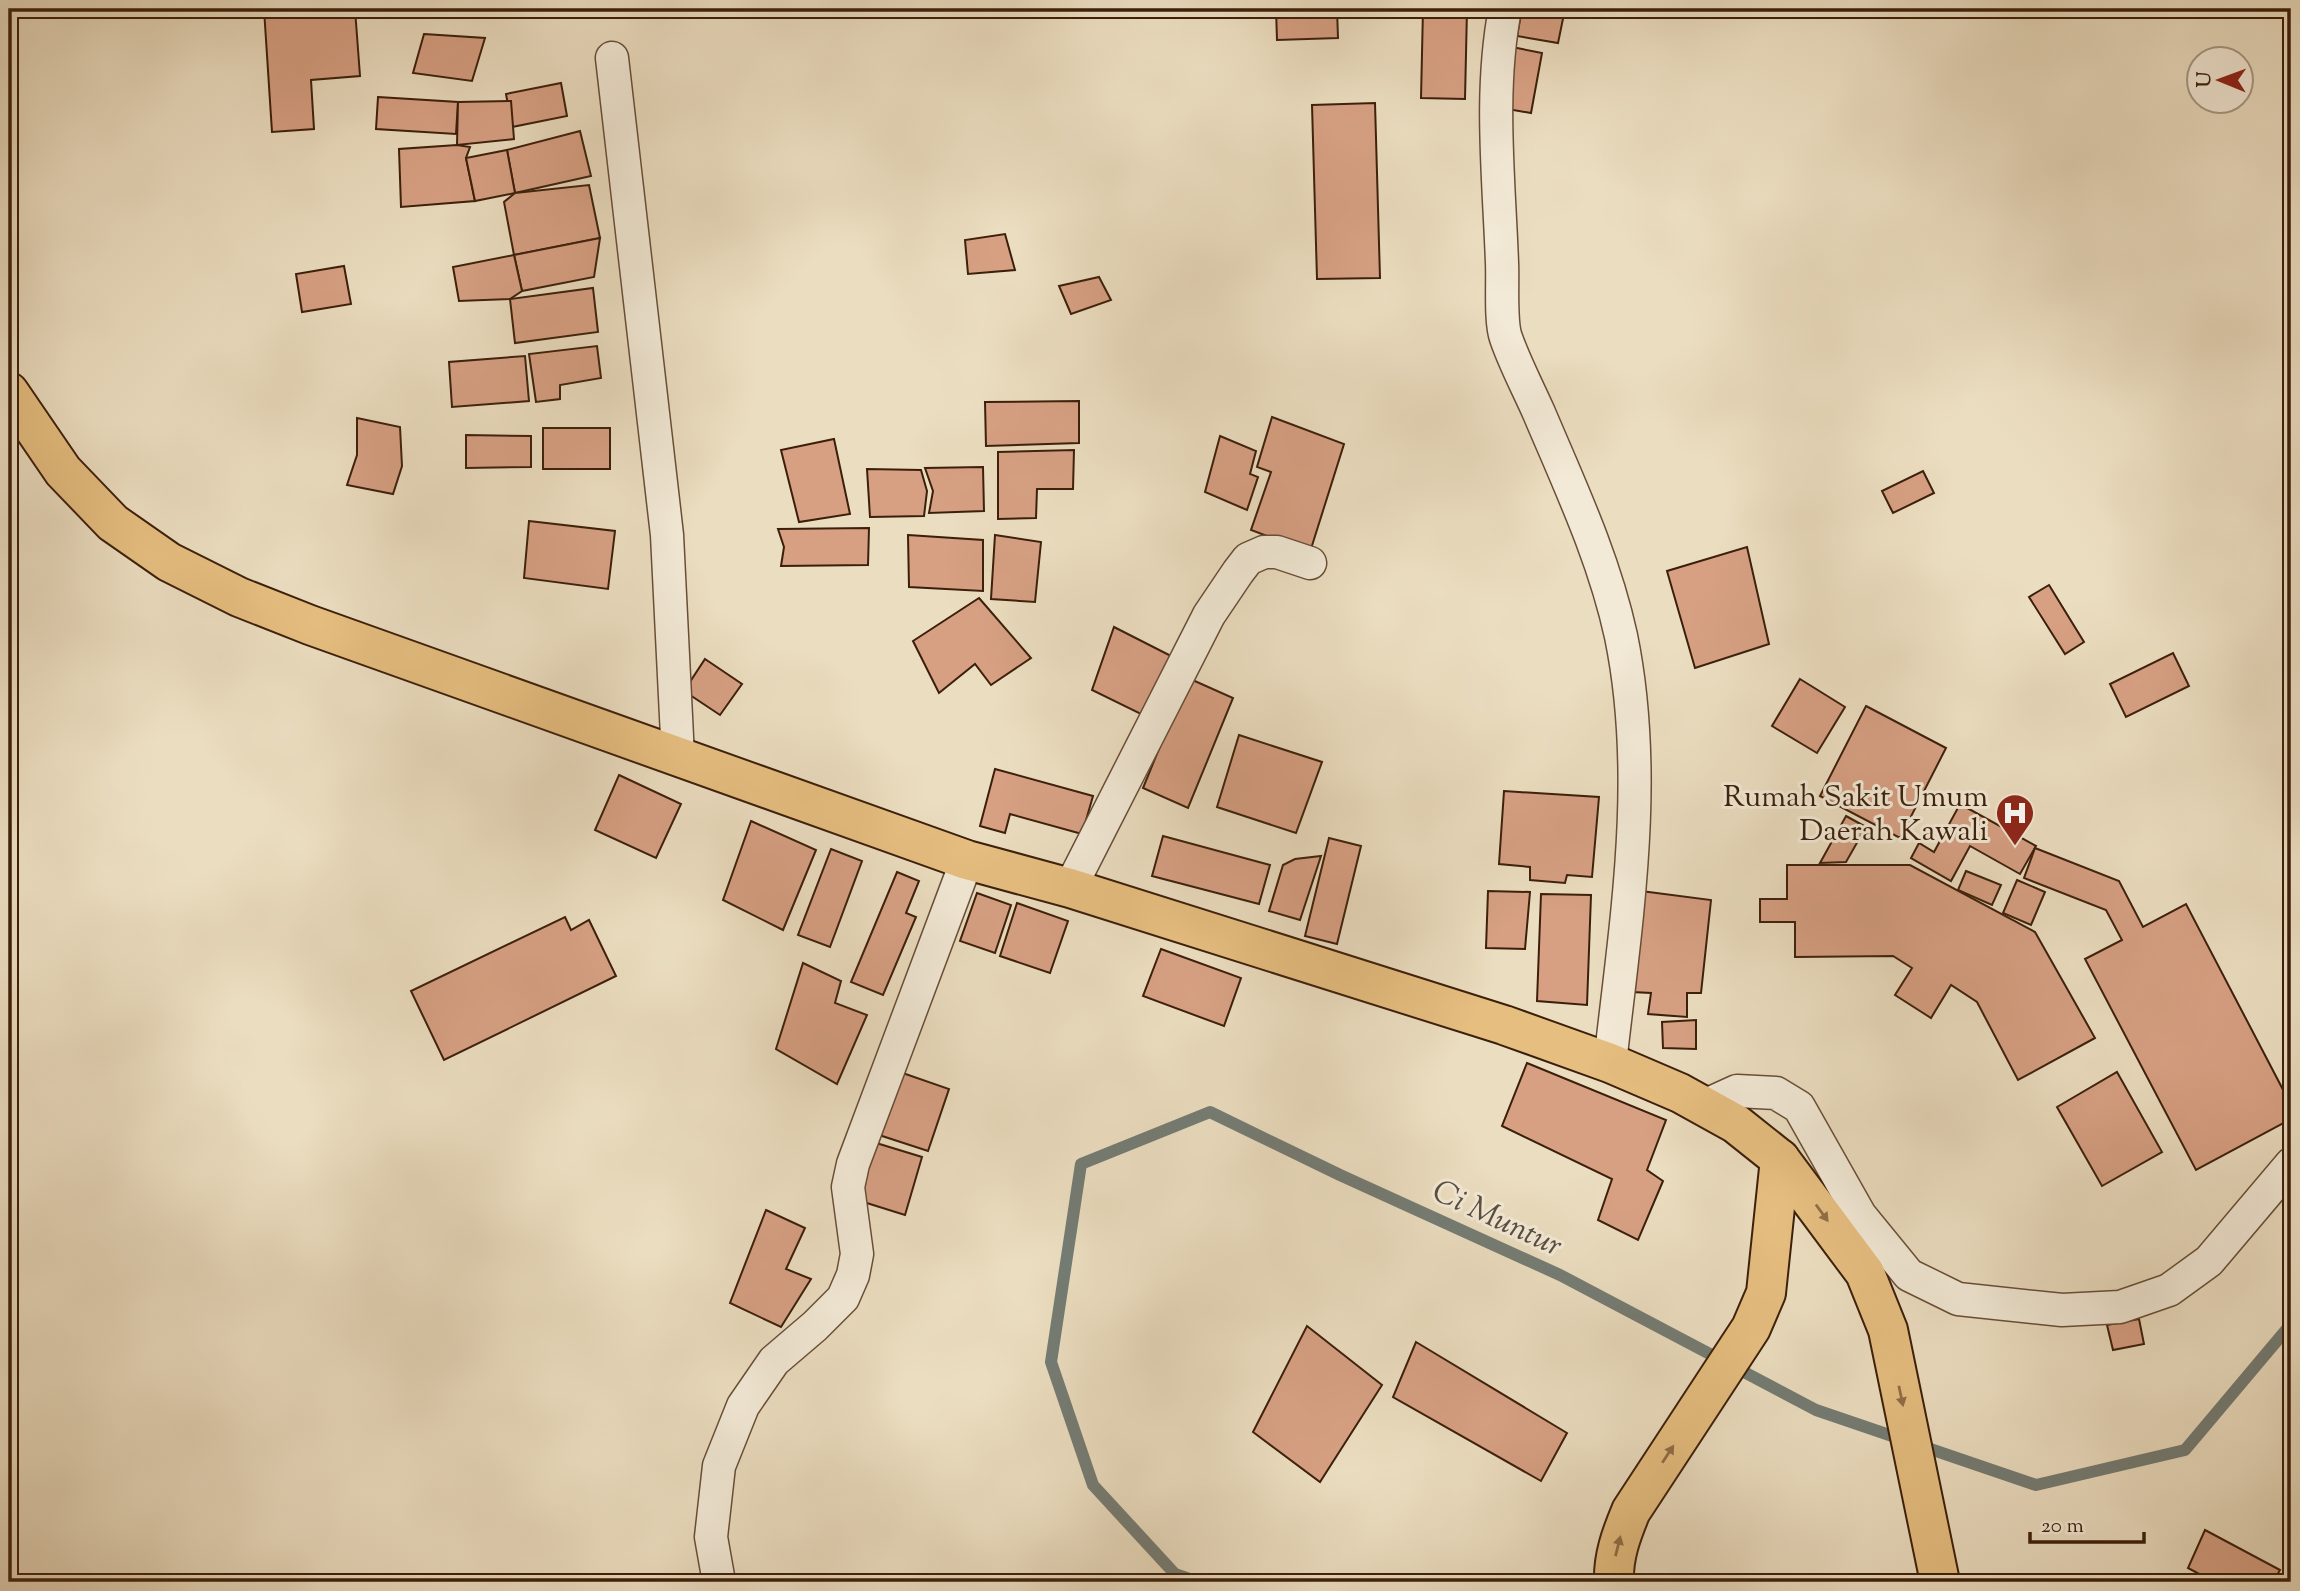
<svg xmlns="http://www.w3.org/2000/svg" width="2300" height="1591" font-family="'Sorts Mill Goudy',serif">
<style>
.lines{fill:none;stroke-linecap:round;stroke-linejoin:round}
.stream{stroke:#747c74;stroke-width:12}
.building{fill:#d7a083;stroke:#3c1f0b;stroke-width:2}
.street-casing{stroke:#684e38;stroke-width:35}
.highway-casing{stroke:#3c1f0b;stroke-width:42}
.street{stroke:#f2e9d6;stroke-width:32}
.highway{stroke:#e6be80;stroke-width:38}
.oneway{fill:#916e46}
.labels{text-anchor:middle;stroke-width:6;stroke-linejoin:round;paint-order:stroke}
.poi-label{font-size:30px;fill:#3c1f0b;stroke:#f2e9d6;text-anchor:end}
.water-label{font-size:32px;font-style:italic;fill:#584e40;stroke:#f2e9d6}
</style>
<rect width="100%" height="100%" fill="#ebddc0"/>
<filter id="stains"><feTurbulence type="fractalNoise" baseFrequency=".00286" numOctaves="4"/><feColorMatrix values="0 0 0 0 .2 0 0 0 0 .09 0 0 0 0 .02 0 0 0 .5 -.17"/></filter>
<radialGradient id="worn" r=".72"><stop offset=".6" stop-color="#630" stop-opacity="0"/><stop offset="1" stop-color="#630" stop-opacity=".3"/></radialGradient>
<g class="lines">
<polyline class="stream" points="1198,1582 1175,1574 1093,1485 1051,1362 1081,1164 1210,1112 1340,1175 1560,1275 1816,1410 2036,1485 2185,1450 2291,1324"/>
</g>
<g class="building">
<polygon points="264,9 355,9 360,76 311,80 314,129 272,132"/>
<polygon points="1276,9 1337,9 1338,38 1277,40"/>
<polygon points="1423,9 1467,9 1465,99 1421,98"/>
<polygon points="1522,9 1565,9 1558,43 1517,36"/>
<polygon points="424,34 485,38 472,81 413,73"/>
<polygon points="1507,46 1542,53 1531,113 1496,107"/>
<polygon points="561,83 567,116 512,127 506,94"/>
<polygon points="378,97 458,102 456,134 376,129"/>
<polygon points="511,101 514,139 457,145 458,102"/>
<polygon points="1375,103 1380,278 1317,279 1312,105"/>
<polygon points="580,131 591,176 515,193 507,150"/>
<polygon points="457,145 470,147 466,158 475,201 401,207 399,149"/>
<polygon points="507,150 515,193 475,201 466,158"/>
<polygon points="589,185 600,238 514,255 504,202 515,193"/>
<polygon points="1005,234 1015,270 968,274 965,240"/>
<polygon points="600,238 594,277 522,291 514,255"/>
<polygon points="514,255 522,291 510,299 459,301 453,267"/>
<polygon points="344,266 351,304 302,312 296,274"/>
<polygon points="1099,277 1111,300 1071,314 1059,286"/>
<polygon points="593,288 598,332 515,343 510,299"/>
<polygon points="597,346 601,378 560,385 560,399 536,402 529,354"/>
<polygon points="525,356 529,401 452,407 449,362"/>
<polygon points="1079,401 1079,443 986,446 985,402"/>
<polygon points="1272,417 1344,444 1310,552 1251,530 1271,472 1257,467"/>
<polygon points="357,418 400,427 402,466 393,494 347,485 357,455"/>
<rect x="543" y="428" width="67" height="41"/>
<polygon points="466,435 531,436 531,467 466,468"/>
<polygon points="1220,436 1256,451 1250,474 1258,477 1247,510 1205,492"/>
<polygon points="834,439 850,514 799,522 781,450"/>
<polygon points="1074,450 1073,489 1037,489 1036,518 998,519 998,452"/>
<polygon points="983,467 984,511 929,513 933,491 925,468"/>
<polygon points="867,469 921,470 927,491 924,516 870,517"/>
<polygon points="1923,471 1934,493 1893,513 1882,491"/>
<polygon points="529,521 615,531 608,589 524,578"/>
<polygon points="869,528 868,565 781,566 784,547 778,529"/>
<polygon points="908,535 983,540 983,591 909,587"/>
<polygon points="995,535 1041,542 1035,602 991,599"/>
<polygon points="1747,547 1769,644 1695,668 1667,571"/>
<polygon points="2049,585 2084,642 2065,654 2029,597"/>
<polygon points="979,598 1031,658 991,685 975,664 939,693 913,641"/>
<polygon points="1114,627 1175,658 1147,717 1092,690"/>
<polygon points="2173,653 2189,686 2126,717 2110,684"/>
<polygon points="705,659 742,684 720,715 684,691"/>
<polygon points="1188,678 1233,698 1188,808 1143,788"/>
<polygon points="1800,679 1845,707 1817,753 1772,726"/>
<polygon points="1866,706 1946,748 1900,838 1820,796"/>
<polygon points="1239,735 1322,762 1296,833 1217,807"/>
<polygon points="995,769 1093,796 1082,834 1010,814 1005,833 980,826"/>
<polygon points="619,775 681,804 656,858 595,830"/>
<polygon points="1504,791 1599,797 1592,877 1567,875 1565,883 1530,880 1530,867 1499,864"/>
<polygon points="1960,804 2036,846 2020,874 1970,846 1951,881 1911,858 1919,843 1934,852"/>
<polygon points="1846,816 1866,827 1846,862 1820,863"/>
<polygon points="751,821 816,850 783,930 723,900"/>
<polygon points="1163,836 1270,865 1259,904 1152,876"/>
<polygon points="1329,838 1361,846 1337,944 1305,936"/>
<polygon points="2035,848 2119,881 2143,927 2186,904 2291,1105 2291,1119 2196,1170 2085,959 2122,940 2106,910 2024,878"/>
<polygon points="831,849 862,861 830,947 798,935"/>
<polygon points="1321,856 1300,920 1269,911 1283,865 1295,859"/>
<polygon points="1787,865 1910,865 2035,932 2095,1038 2018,1080 1977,1002 1951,985 1931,1018 1895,995 1912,968 1893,956 1795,957 1795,922 1760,922 1760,899 1787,899"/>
<polygon points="1966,871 2001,885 1992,905 1958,890"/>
<polygon points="897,872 919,881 906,913 916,917 883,995 851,982"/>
<polygon points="2017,880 2045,892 2031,925 2003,913"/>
<polygon points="1488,891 1530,892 1525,949 1486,948"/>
<polygon points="1641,891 1711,900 1701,993 1687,993 1687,1017 1648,1014 1651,993 1632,992"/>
<polygon points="977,893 1011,905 995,953 960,941"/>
<polygon points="1541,894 1591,895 1587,1005 1537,1001"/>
<polygon points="1017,903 1068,921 1050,973 1000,956"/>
<polygon points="565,917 571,930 589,920 616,976 444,1060 411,991"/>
<polygon points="1161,949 1241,978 1224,1026 1143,996"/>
<polygon points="803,963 841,981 835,1003 867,1015 837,1084 776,1049"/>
<polygon points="1696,1020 1696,1049 1663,1048 1662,1022"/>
<polygon points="1527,1063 1666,1120 1647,1170 1663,1181 1638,1240 1598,1220 1612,1179 1502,1126"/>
<polygon points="894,1070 949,1089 928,1151 873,1133"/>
<polygon points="2117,1072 2162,1152 2102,1186 2057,1107"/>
<polygon points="873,1142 922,1157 905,1215 854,1199"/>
<polygon points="766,1210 805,1228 786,1269 811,1279 781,1327 730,1303"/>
<polygon points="2139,1319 2144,1344 2113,1350 2107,1325"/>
<polygon points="1307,1326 1382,1385 1320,1482 1253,1432"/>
<polygon points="1416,1342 1567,1433 1541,1481 1393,1397"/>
<polygon points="2205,1530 2280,1570 2273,1582 2214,1582 2188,1568"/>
</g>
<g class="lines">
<defs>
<g id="street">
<path d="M1505 9C1489 92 1499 179 1502 263 1503 282 1500 322 1506 338 1515 364 1528 388 1539 413 1570 486 1604 558 1621 636 1650 777 1626 921 1610 1063"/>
<polyline points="612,58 667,535 678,757"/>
<polyline points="1070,888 1209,615 1238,572 1248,559 1264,552 1277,552 1310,563"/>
<polyline points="1704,1106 1737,1091 1776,1093 1799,1107 1860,1215 1909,1275 1958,1299 2062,1310 2120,1307 2169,1290 2209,1261 2291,1164"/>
<polyline points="719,1582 711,1537 719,1466 743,1406 774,1361 815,1326 843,1298 853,1275 857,1254 848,1187 853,1164 967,860"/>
</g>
<g id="highway">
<polyline points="9,392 63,471 113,523 169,562 239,597 310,625 967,860 1070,888 1504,1025 1610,1063 1680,1093 1736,1124 1780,1159 1865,1273 1888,1330 1940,1582"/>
<path d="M1614 1582C1613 1557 1621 1535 1631 1511L1751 1328 1766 1293 1780 1159"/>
</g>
</defs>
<use href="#street" class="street-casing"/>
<use href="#highway" class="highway-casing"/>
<use href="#street" class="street"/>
<use href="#highway" class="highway"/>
</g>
<defs><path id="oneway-solid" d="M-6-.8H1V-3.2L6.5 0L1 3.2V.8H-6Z" transform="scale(1.75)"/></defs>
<g class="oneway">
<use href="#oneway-solid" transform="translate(1822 1213) rotate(54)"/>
<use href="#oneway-solid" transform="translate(1901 1396) rotate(78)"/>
<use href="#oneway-solid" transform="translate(1668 1454) rotate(-57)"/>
<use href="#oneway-solid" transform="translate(1618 1546) rotate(-76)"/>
</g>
<defs>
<symbol id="hospital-pin" viewBox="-11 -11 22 30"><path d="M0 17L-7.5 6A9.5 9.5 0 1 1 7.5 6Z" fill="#8f2418" stroke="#f2e9d6"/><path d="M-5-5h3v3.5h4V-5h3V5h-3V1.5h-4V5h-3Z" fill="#fff"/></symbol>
</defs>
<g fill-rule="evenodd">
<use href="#hospital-pin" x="1993" y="791" width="44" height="60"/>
</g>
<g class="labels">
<g class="poi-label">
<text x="1988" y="806">Rumah Sakit Umum<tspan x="1988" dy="34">Daerah Kawali</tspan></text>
</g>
<g class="water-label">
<text transform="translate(1498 1217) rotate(25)" y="11">Ci Muntur</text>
</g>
</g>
<rect width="2300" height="1591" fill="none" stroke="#ebddc0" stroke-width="35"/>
<rect x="10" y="10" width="2279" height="1570" fill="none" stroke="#3c1f0b" stroke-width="3.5"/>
<rect x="18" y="18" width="2265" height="1556" fill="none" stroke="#3c1f0b" stroke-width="2"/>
<g transform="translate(2220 80) rotate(271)"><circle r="33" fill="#f2e9d6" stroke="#a99885" stroke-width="2"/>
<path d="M0-5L12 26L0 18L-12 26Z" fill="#8f2418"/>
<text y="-10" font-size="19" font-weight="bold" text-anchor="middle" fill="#3c1f0b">U</text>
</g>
<path d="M2030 1532v10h114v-10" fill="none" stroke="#3c1f0b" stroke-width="3.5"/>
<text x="2041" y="1532" font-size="21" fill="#3c1f0b" stroke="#f2e9d6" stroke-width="5" paint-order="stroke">20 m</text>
<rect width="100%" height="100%" filter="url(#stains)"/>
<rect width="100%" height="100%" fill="url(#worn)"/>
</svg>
